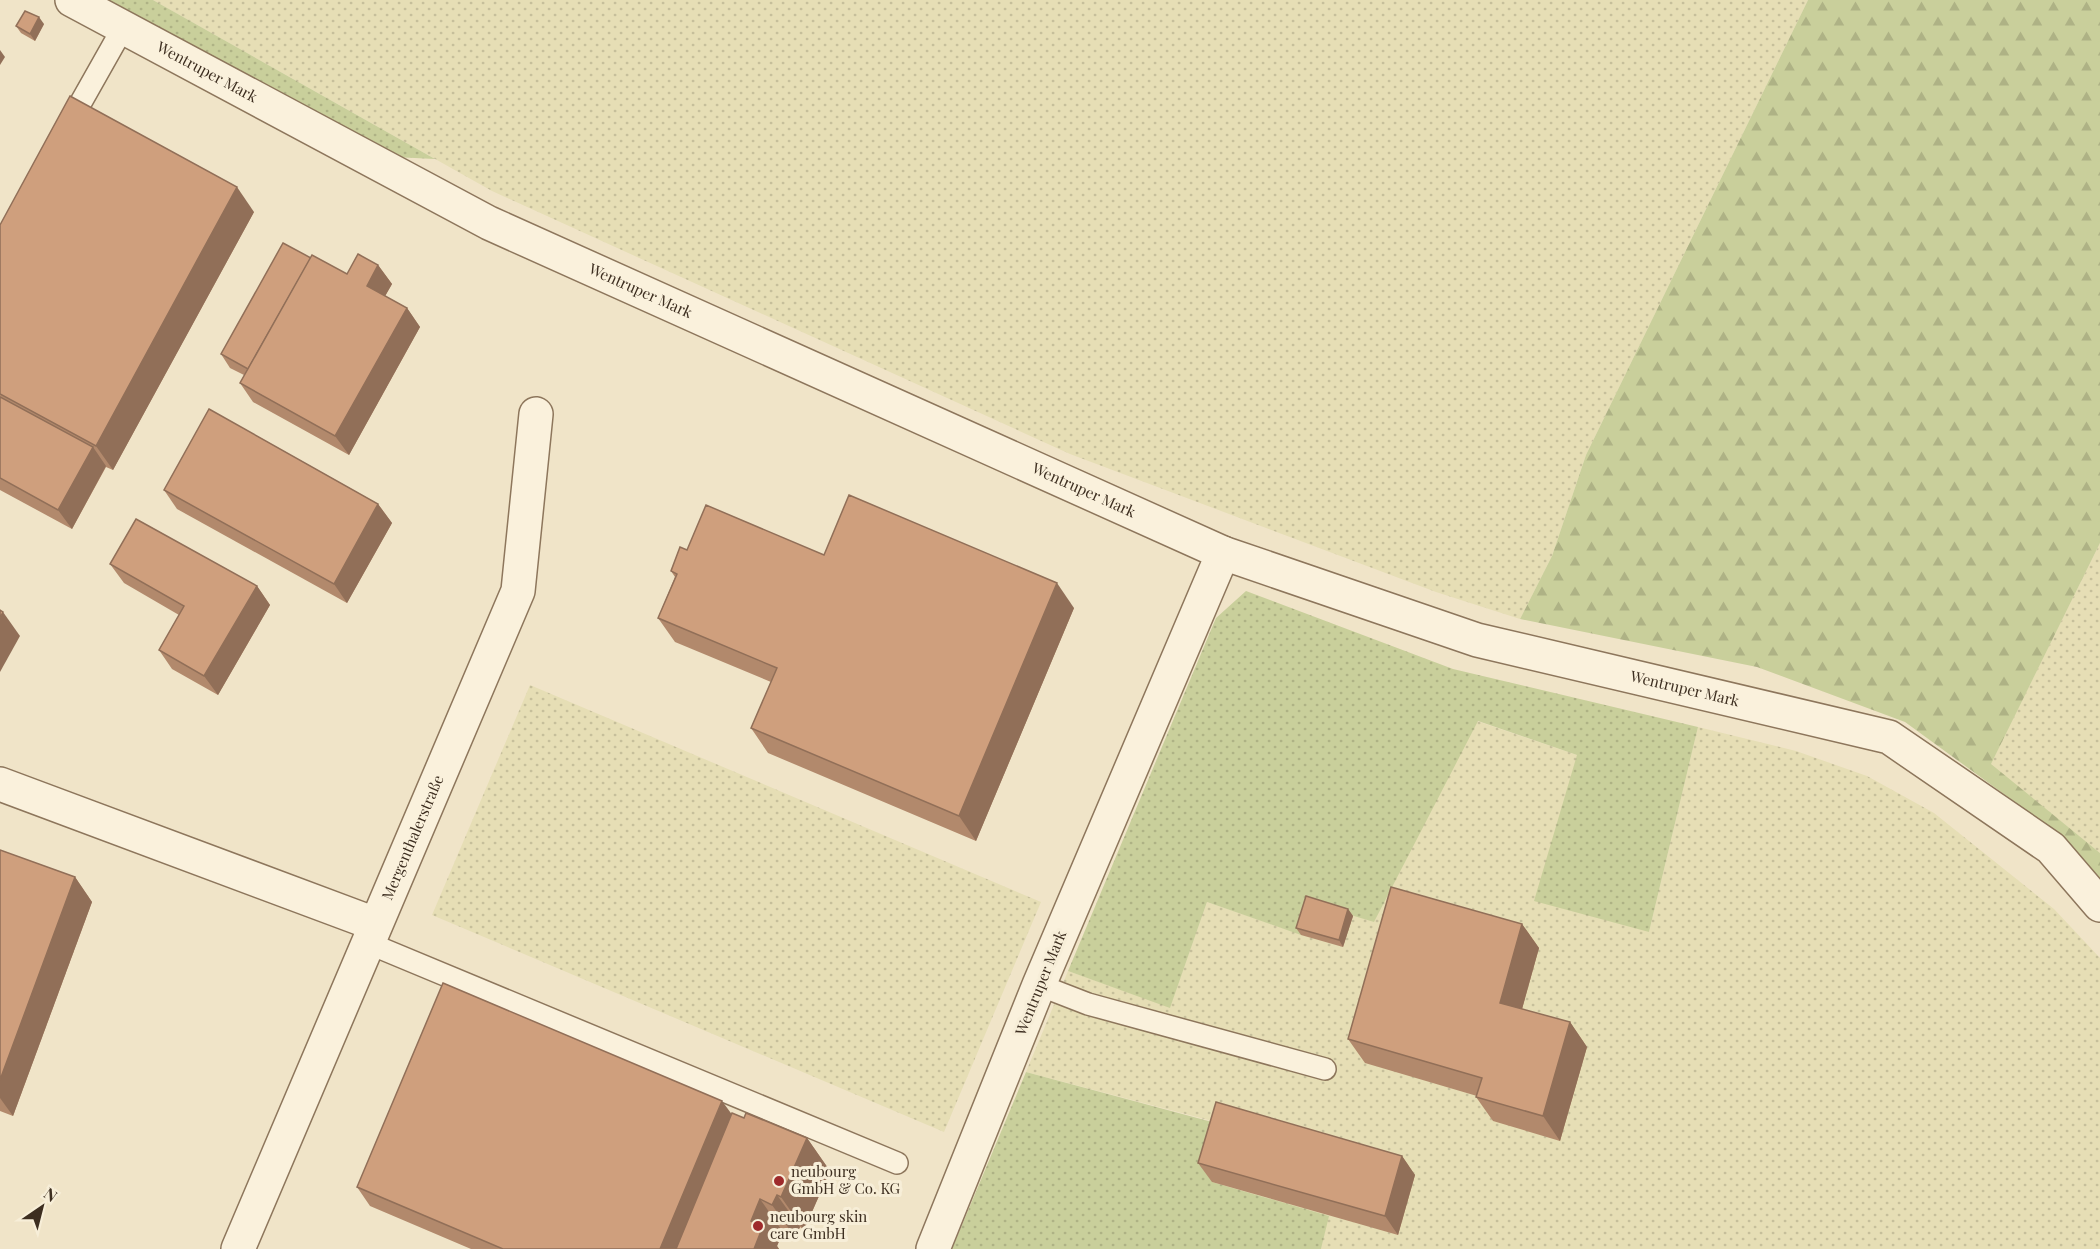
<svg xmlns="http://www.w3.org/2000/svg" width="2100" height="1249" font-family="'Playfair Display',serif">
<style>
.farmland{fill:url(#farmland-dots)}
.grass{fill:url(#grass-dots)}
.forest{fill:url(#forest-firs)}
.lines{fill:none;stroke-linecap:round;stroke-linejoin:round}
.lane-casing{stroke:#8d765c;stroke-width:24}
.street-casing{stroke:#8d765c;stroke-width:36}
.lane{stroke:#faf1dc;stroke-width:21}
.street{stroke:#faf1dc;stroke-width:33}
.wall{fill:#b2896c}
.shaded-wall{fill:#916f58}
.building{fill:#cf9f7d;stroke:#916f58;stroke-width:1.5}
.poi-dot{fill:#9e2a2b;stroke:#f7eed8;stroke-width:2}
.labels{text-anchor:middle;stroke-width:6;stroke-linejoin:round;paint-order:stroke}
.street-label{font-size:15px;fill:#3d2e20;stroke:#f7eed8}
.poi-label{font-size:15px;fill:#3d2e20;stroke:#f7eed8;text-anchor:start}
</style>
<defs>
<pattern id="farmland-dots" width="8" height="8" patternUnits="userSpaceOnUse" patternTransform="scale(1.5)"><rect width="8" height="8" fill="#e6deb5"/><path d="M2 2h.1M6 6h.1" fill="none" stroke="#c6bf9b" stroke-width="1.8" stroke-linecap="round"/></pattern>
<pattern id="grass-dots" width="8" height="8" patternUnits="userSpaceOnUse" patternTransform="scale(1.5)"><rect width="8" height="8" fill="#c9cf9b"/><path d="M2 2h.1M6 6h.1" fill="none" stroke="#aeb285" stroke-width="1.8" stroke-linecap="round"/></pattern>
<pattern id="forest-firs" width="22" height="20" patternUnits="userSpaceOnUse" patternTransform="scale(1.5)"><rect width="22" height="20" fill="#c9cf9b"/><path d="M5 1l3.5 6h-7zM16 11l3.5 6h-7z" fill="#aeb285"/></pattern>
</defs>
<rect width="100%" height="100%" fill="#f0e4c8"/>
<g class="farmland">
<polygon points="153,0 1808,0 1586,455 1552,556 1520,619 1436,592 1070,454 492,191"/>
<polygon points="2100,543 2100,853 1990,765"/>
<polygon points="530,685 1041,902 944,1132 432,915"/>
<polygon points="1477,721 1577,755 1649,932 1698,727 1796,751 1867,776 1934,813 2054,909 2100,958 2100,1249 1321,1249 1328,1216 1211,1182 1227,1125 1026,1072 1068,971 1170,1007 1207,902 1300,934 1310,903 1374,921"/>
</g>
<g class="grass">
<polygon points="86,0 153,0 435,159 394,157"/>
<polygon points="1246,591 1453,669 1698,727 1649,932 1534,901 1577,755 1478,721 1374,922 1311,903 1301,935 1207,902 1170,1008 1068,971 1216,618"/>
<polygon points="1026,1072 1227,1126 1212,1182 1329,1216 1321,1249 952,1249"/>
</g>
<polygon class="forest" points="1808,0 2100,0 2100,543 1991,764 2100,853 2100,881 2060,835 1905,722 1757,667 1520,619 1552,556 1586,455"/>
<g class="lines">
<defs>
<g id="lane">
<polyline points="67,127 124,26"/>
<polyline points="368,943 897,1163"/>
<polyline points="1039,985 1088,1004 1325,1069"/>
</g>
<g id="street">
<path id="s1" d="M72 0 489 223 1223 553 1039 985 933 1249"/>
<path id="s2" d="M1223 553 1477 640 1889 737 2051 848 2100 905"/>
<polyline points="0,784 375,924"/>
<path id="s3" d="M238 1249 518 591 536 414"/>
</g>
</defs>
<use href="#lane" class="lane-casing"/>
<use href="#street" class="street-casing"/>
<use href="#lane" class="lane"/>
<use href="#street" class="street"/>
</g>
<g class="wall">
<polygon points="44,24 35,41 21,33 16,26"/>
<polygon points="254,212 113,470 106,467 72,529 0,490 0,225"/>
<polygon points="311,258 347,274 378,265 392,284 385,296 407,308 420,327 349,455 253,402 240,383 244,375 230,368 221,354"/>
<polygon points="164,490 378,504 392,523 347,603 177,509"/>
<polygon points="687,550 824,555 1074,608 976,841 768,753 751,728 771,682 675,642 658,618 675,577 671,571"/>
<polygon points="110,564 257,586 270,605 218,695 172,669 159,650 179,615 124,583"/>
<polygon points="0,850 75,877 92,902 13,1116 0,1111"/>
<polygon points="1348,909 1353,916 1343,947 1301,935 1296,928"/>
<polygon points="1522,924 1539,948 1522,1009 1570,1022 1587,1047 1560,1141 1493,1121 1476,1097 1477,1096 1365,1063 1348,1039"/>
<polygon points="732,1115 807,1138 830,1171 804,1230 800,1227 795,1237 783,1232 777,1246 779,1249 471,1249 370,1206 357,1187"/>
<polygon points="1402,1156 1415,1175 1398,1235 1212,1182 1198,1163"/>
</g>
<g class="shaded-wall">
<polygon points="39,17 44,24 35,41 30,34"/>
<polygon points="0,50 5,57 0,65"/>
<polygon points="237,187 254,212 113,470 96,446"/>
<polygon points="378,265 392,284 380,305 367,286"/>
<polygon points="407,308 420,327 349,455 335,436"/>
<polygon points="93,447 106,466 72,529 58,510"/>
<polygon points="378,504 392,523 347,603 334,584"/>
<polygon points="1057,583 1074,608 976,841 959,816"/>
<polygon points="257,586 270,605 218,695 204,676"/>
<polygon points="3,612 20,636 0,672 0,618"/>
<polygon points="75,877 92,902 13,1116 0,1098 0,1080"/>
<polygon points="1348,909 1353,916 1343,947 1339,940"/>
<polygon points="1522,924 1539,948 1517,1027 1500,1003"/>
<polygon points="1570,1022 1587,1047 1560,1141 1543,1116"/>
<polygon points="722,1101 736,1120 682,1249 660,1249"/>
<polygon points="807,1138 830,1171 804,1230 781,1197"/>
<polygon points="1402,1156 1415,1175 1398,1235 1385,1216"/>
<polygon points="777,1195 800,1227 795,1237 772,1205"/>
<polygon points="760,1199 783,1232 777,1246 779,1249 754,1249 751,1221"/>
</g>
<g class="building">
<polygon points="25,11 39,17 30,34 16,26"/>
<polygon points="70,96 237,187 96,446 0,394 0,225"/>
<polygon points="283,243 311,258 248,369 221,354"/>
<polygon points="358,254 378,265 367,286 407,308 335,436 240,383 312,255 347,274"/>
<polygon points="0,397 93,447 58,510 0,478"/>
<polygon points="209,409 378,504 334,584 164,490"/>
<polygon points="849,495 1057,583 959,816 751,728 777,668 658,618 677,574 671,571 680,547 687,550 706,505 824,555"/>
<polygon points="136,519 257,586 204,676 159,650 184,606 110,564"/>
<polygon points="0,610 3,612 0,618"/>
<polygon points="0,850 75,877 0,1080"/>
<polygon points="1391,887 1522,924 1500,1003 1570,1022 1543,1116 1476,1097 1482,1078 1348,1039"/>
<polygon points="1306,896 1348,909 1339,940 1296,928"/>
<polygon points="443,983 722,1101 660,1249 503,1249 357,1187"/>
<polygon points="1216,1102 1402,1156 1385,1216 1198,1163"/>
<polygon points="732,1113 744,1118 746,1113 807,1138 781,1197 777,1195 772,1205 760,1199 751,1221 763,1226 754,1249 676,1249"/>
</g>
<g class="poi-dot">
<circle cx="779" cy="1181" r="6"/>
<circle cx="758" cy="1226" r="6"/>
</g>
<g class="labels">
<g class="street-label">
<text dy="5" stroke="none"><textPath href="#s1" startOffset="153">Wentruper Mark</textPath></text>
<text dy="5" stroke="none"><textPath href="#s1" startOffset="639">Wentruper Mark</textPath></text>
<text dy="5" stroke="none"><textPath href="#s1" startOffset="1125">Wentruper Mark</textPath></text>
<text dy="5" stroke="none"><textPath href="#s2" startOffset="482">Wentruper Mark</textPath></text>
<text dy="5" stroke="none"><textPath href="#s3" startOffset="447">Mergenthalerstraße</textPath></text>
<text transform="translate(1041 983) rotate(-68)" y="5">Wentruper Mark</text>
</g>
<g class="poi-label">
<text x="791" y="1177">neubourg<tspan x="791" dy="17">GmbH &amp; Co. KG</tspan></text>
<text x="770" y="1222">neubourg skin<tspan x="770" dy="17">care GmbH</tspan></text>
</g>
</g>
<g transform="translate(42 1207) rotate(35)" stroke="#f7eed8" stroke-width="4.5" paint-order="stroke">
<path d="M0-4.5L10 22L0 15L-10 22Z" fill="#3d2e20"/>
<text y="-9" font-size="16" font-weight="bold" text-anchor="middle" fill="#3d2e20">N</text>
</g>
</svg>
